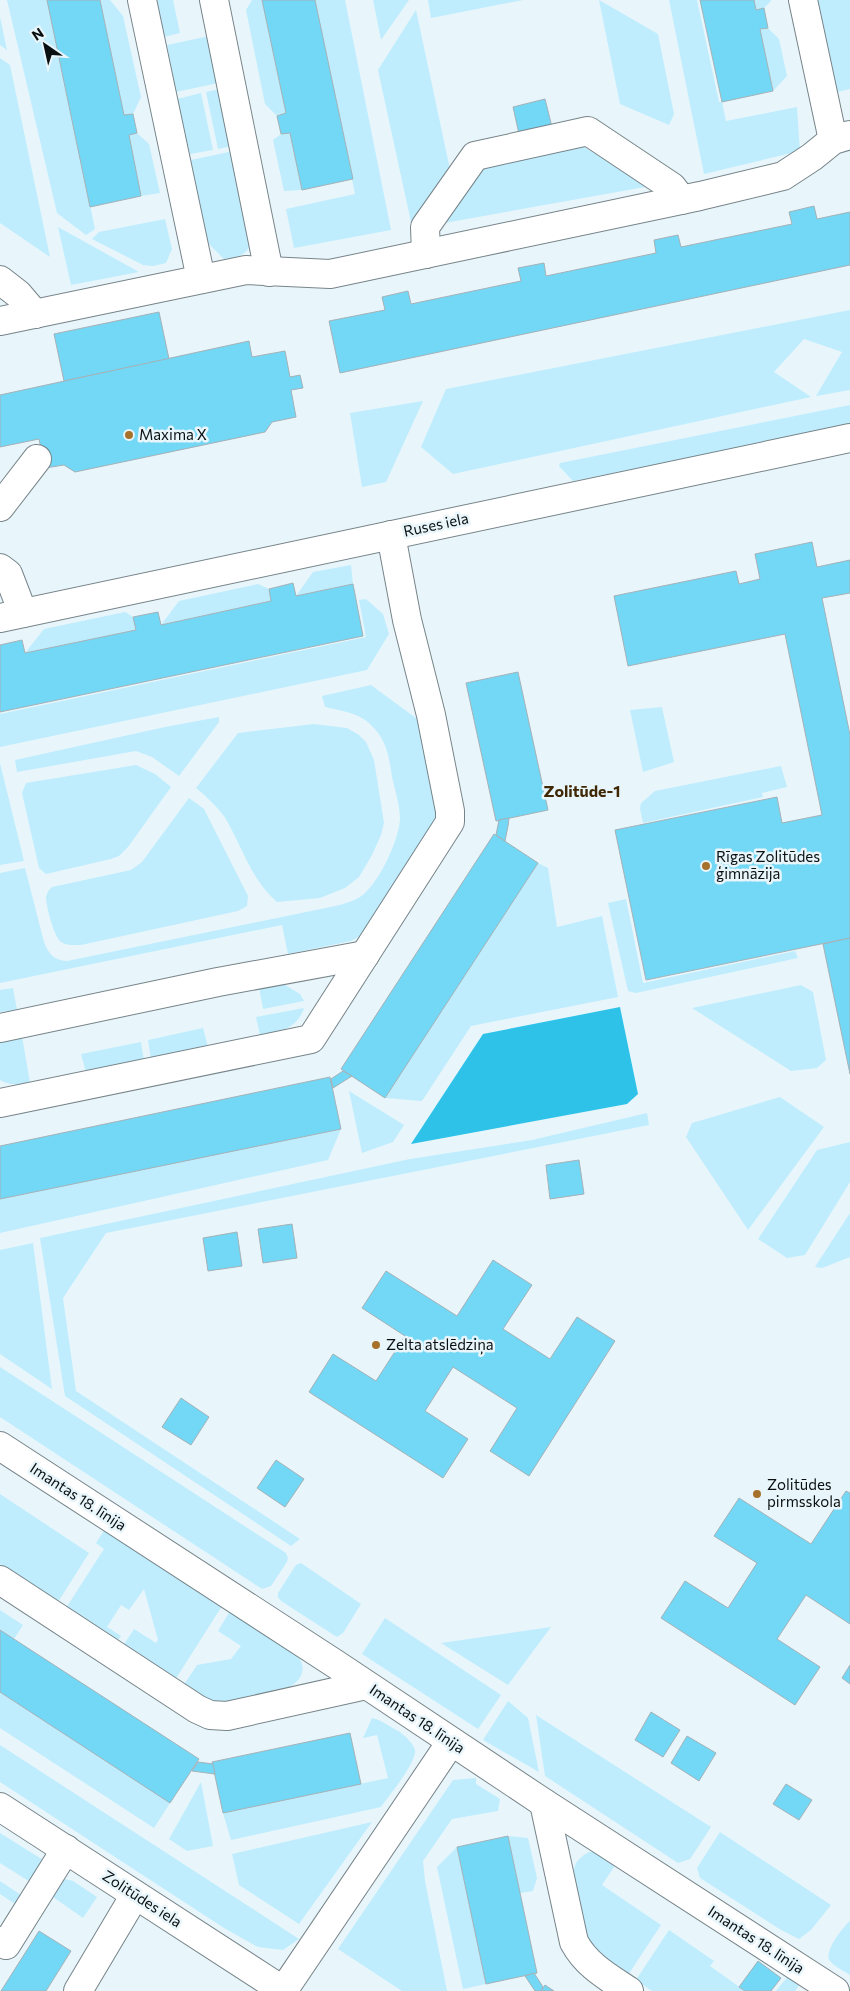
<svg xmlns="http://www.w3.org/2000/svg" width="850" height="1991" font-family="Commissioner,sans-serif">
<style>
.green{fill:#bfedfd}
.forest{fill:#2ec2e9}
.building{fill:#73d7f6;stroke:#a4b2b7}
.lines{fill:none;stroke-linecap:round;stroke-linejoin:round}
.minor-casing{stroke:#778489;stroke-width:30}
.minor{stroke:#fff;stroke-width:28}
.poi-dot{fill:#a6712a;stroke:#e8f6fb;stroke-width:2}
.labels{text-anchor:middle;stroke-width:5;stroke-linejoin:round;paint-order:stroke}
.poi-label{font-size:15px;fill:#0a0f11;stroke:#e8f6fb;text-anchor:start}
.street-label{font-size:15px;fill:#0a0f11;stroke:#e8f6fb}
.neighbourhood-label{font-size:16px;font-weight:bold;fill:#412805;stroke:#e8f6fb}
</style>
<rect width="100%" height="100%" fill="#e8f6fb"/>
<g class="green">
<polygon points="7,0 47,0 95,229 86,235 57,213"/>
<polygon points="100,0 110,0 123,16 141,97 133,114 124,115"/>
<polygon points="156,0 173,0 180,33 164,37"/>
<polygon points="252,0 262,0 286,113 277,116 265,104 246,10"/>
<polygon points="315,0 345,0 391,230 294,248 286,209 355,194"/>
<polygon points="373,0 409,0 381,40"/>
<polygon points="428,0 523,0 431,18"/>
<polygon points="599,0 658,34 674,114 669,125 620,104"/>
<polygon points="669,0 697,0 719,102 722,102 726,121 797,107 800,151 704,174"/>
<polygon points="754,0 771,0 771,1 764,8 756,10"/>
<polygon points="813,0 850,0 850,89 833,93"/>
<polygon points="416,10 451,174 411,222 378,70"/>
<polygon points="0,17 7,50 0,45"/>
<polygon points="768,28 779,39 787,76 773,91 760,29"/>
<polygon points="214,35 223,82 176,92 167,45"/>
<polygon points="0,58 10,65 50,257 0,223"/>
<polygon points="225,88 237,145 218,149 206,92"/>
<polygon points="201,93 213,150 190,154 177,99"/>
<polygon points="137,133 149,144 160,193 141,196 129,135"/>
<polygon points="290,133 302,190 284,191 273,140 281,134"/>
<polygon points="579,144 643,183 645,187 439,224 479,168"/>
<path d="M238 150 252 242C246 256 238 257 224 259L209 244 204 231 191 160Z"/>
<polygon points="165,219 172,249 166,263 153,266 143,265 92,239 99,232"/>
<polygon points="58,227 139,272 71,285"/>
<polygon points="850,310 850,390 816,396 842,352 804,339 774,372 811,397 453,474 421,447 446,389"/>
<polygon points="423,401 386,482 362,487 350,413"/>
<polygon points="850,405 850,427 573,481 559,466 560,463"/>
<polygon points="351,565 353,584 296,596 313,572"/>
<polygon points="258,584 269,589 271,601 161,625 179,601"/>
<polygon points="366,599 383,614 389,634 367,670 0,747 0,714 366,637 359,600"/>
<polygon points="125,612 133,617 136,630 25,653 44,629"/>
<path d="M371 685 420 721 438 813 436 823 364 934 351 941 288 954 282 925 0 983V873L25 868 44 942C49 954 53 960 67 961L340 905C349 902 357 900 364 894 380 880 399 840 400 819 400 806 395 790 392 777 389 757 387 740 371 725 360 713 341 711 325 707L322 696Z"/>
<polygon points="662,707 674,762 643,772 630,710"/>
<polygon points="219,717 219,722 179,776 152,757 136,751 17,772 15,760 165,727"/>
<path d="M314 724 347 728 359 735 366 742 374 760 384 823 381 835 372 855 359 877 345 888 320 898 277 902C250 879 242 845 224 816 216 806 206 796 196 788L238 733Z"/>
<polygon points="0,763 24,861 0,865"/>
<polygon points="136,765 155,774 171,787 128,847 119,856 111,859 46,874 39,868 22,793 26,783"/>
<polygon points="781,766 787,787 762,793 763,797 643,823 640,809 641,803 655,791"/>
<path d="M189 798 204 809 248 896 247 906 238 911 81 945C74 945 67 946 61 942 54 937 46 906 46 897 47 892 49 890 52 887L131 870 142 862Z"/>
<polygon points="538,863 548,868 557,927 602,916 618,997 471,1026 422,1101 385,1098"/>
<polygon points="626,899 643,983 795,951 798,958 636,993 628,991 608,903"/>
<polygon points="285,985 300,994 304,1001 263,1009 259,987"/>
<polygon points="801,985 813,992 826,1060 817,1068 791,1071 692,1008"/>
<polygon points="13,988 17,1010 0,1012 0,990"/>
<path d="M304 1008C297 1029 279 1032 260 1035L256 1017Z"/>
<polygon points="203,1028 208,1047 151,1059 148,1040"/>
<path d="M22 1036 30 1083C20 1084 9 1086 0 1080V1043Z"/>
<polygon points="141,1042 144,1061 86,1072 81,1054"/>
<polygon points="349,1091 404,1125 393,1142 362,1153"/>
<polygon points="780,1097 824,1127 748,1230 686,1137 692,1123"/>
<polygon points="647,1113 649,1125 106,1233 63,1298 76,1391 300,1539 291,1546 65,1396 40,1238 410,1159 532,1140"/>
<polygon points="341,1129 328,1160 0,1233 0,1199"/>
<polygon points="850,1142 850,1182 805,1255 787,1258 758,1239 817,1150"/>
<polygon points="850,1213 850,1257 822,1268 815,1267"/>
<polygon points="33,1243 52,1389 0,1354 0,1250"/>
<polygon points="0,1367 286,1553 288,1558 287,1562 271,1586 262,1589 0,1417"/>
<polygon points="0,1494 89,1553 58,1602 0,1564"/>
<polygon points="105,1529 222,1606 175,1680 123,1646 134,1629 156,1643 158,1640 144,1589 129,1610 121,1605 107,1627 121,1636 117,1642 66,1608 104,1549 96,1543"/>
<polygon points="301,1563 361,1604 343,1633 337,1637 281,1601 278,1597 278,1593 296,1565"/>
<polygon points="0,1610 23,1625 14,1639 0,1630"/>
<path d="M230 1611 298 1656C324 1694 233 1706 210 1702 201 1700 191 1691 183 1686L197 1665 231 1659 241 1646 218 1631Z"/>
<polygon points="385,1618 501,1695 478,1729 362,1654"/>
<polygon points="551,1627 508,1685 441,1643"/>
<polygon points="0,1692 170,1803 154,1828 0,1728"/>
<polygon points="508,1701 528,1718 539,1772 483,1740"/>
<polygon points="536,1715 711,1827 690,1859 678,1863 545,1776"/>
<path d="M372 1718C382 1720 390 1727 400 1732 405 1736 413 1743 415 1750 417 1762 388 1797 381 1807L231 1840 223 1813 388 1778 377 1735 363 1738Z"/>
<polygon points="0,1745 299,1939 283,1950 258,1947 224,1928 0,1782"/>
<polygon points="476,1778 476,1784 500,1799 498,1811 452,1819 423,1861 425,1881 447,1991 402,1991 338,1949 453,1780"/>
<polygon points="201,1782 213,1846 187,1851 169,1839"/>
<polygon points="372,1822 299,1924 239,1885 232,1854"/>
<polygon points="720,1832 831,1905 811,1930 799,1939 781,1930 700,1878 697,1868"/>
<polygon points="0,1833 48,1863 35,1885 0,1863"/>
<polygon points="508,1836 528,1838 537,1878 533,1891 520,1893"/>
<polygon points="457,1847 486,1984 463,1989 437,1867"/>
<path d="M589 1852H599L616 1864 602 1885 661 1925 628 1975C618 1968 598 1957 591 1947 582 1936 571 1883 574 1869 576 1860 582 1856 589 1852Z"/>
<polygon points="65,1879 73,1881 97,1897 83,1918 53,1897 61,1881"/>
<polygon points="0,1881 27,1899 21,1908 0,1894"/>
<path d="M850 1921V1975C844 1971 835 1967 830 1961 823 1952 843 1927 850 1921Z"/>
<polygon points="669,1930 714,1961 710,1966 745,1991 652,1991 636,1980"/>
<polygon points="789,1975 801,1983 795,1991 776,1991"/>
</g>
<polygon class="forest" points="620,1007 638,1094 627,1104 411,1144 483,1034"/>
<g class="building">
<polygon points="47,0 100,0 124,115 133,114 137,133 129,135 141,196 90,207"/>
<polygon points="262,0 315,0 353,179 302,190 290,133 281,134 277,116 286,113"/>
<polygon points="700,0 754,0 756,10 764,8 768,28 760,29 773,91 722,102"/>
<polygon points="545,99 552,127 519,134 513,107"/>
<polygon points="814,206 817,219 850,212 850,265 340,373 329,321 385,310 382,297 408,291 411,304 521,281 518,268 544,263 546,276 656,253 654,240 678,235 681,247 792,224 789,212"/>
<polygon points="159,312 169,359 64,381 54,334"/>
<polygon points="249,341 252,357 285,351 290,377 300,375 303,388 291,390 296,417 272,422 265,432 75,472 64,465 45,468 39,439 0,447 0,395"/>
<polygon points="812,542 817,567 850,560 850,593 822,598 850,735 850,938 646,980 615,830 777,797 782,823 822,815 785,634 628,666 614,596 736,571 739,584 760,579 755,554"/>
<polygon points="293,583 296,596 353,584 363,636 0,712 0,645 22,640 25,653 136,630 133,617 158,612 161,625 271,601 269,589"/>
<polygon points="518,672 548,810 496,821 466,683"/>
<polygon points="509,818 508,826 505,841 496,835 499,820"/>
<polygon points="494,834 538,863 385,1098 341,1069"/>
<polygon points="850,938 850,1074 823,944"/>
<polygon points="343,1071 352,1076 333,1088 331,1079"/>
<polygon points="330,1077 341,1129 0,1199 0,1146"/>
<polygon points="579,1160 584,1194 550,1199 546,1165"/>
<polygon points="292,1224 297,1258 263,1263 258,1229"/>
<polygon points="237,1232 242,1266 208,1271 203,1238"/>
<polygon points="493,1260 532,1285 503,1329 550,1359 577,1317 615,1341 529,1476 490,1451 517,1408 453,1367 425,1411 468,1439 443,1478 309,1392 333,1354 376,1381 405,1336 362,1308 386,1271 457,1316"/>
<polygon points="181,1398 209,1417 191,1445 162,1427"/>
<polygon points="276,1460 304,1479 285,1507 257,1488"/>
<polygon points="846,1491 850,1493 850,1624 806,1595 777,1639 820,1667 795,1705 661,1618 685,1581 728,1608 757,1563 714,1536 739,1498 811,1544"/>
<polygon points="0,1630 199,1759 170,1803 0,1692"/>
<polygon points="850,1665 850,1684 842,1678"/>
<polygon points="651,1712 680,1730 663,1757 635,1740"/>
<polygon points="350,1733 361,1784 223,1813 212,1762"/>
<polygon points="687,1736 716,1753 699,1781 671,1763"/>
<polygon points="198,1762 213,1764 215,1774 192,1771"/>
<polygon points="786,1784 812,1800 799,1820 773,1804"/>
<polygon points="508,1836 537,1973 486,1984 457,1847"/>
<polygon points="39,1931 71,1951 46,1991 1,1991"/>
<polygon points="758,1961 781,1978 771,1991 745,1991 739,1987"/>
<polygon points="534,1973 543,1987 541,1991 535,1991 525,1976"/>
<polygon points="545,1985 554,1991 541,1991"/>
</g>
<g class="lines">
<defs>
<g id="minor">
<polyline points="142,0 201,279"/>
<polyline points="214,0 269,272"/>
<polyline points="803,0 833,140"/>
<polyline points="426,254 425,227 475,156 588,131 672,187 682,200"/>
<polyline points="0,280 18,294 35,314"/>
<polyline points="0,321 246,270 330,274 700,196 783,176 812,157 833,140 850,135"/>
<polyline points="0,507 37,459"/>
<polyline points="0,568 8,574 23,613"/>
<polyline points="0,618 850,438"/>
<polyline points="0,1028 218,982 365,955"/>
<polyline points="0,1103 311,1039 450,822 450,811 431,715 407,620 391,535"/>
<polyline points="0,1446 337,1665 544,1803 835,1991"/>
<polyline points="0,1580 197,1709 210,1715 227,1716 366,1685"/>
<path d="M544 1803 574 1942C587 1966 608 1977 629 1991"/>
<polyline points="0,1807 284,1991"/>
<polyline points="0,1941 6,1945 66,1849"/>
<polyline points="78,1991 135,1895"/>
<polyline points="283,1991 451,1742"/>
</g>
</defs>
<use href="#minor" class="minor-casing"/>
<use href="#minor" class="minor"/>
</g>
<g class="poi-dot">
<circle cx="129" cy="435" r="5"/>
<circle cx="706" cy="866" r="5"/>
<circle cx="376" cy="1345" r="5"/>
<circle cx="757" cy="1494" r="5"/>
</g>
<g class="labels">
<g class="poi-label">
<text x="139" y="440">Maxima X</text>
<text x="716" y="862">Rīgas Zolitūdes<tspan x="716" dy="17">ģimnāzija</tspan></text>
<text x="386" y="1350">Zelta atslēdziņa</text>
<text x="767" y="1490">Zolitūdes<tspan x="767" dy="17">pirmsskola</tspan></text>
</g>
<g class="street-label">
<text transform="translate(436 525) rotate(-12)" y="5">Ruses iela</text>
<text transform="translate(78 1497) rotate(33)" y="5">Imantas 18. līnija</text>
<text transform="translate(417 1719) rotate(34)" y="5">Imantas 18. līnija</text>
<text transform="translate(142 1899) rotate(33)" y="5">Zolitūdes iela</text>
<text transform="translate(756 1940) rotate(33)" y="5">Imantas 18. līnija</text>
</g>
<g class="neighbourhood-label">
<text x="582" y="797">Zolitūde-1</text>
</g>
</g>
<g transform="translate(45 45) rotate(326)" stroke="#e8f6fb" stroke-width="4" paint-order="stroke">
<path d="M0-4L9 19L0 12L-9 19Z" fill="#0a0f11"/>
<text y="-8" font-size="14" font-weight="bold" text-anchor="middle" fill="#0a0f11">N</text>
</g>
</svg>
